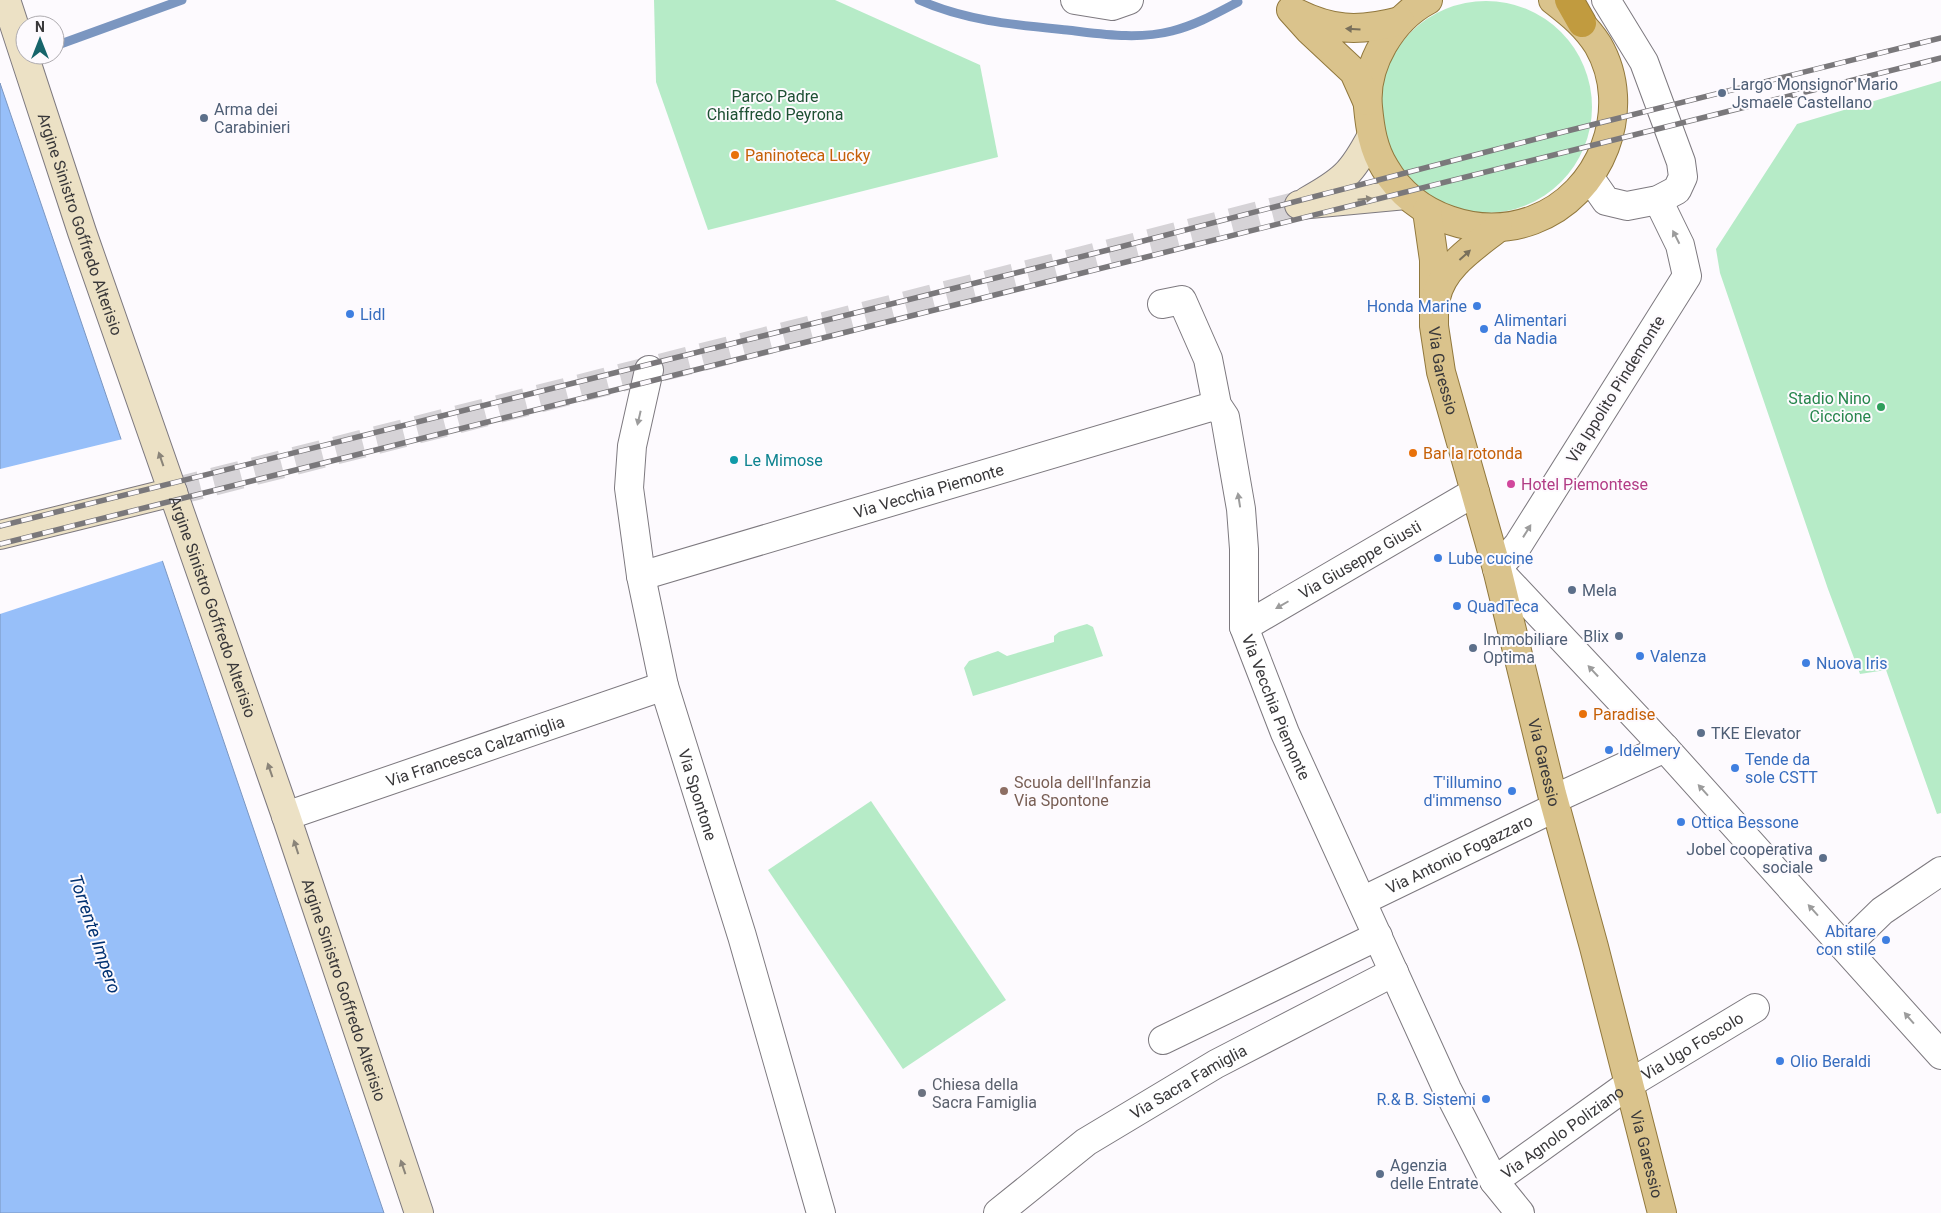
<svg xmlns="http://www.w3.org/2000/svg" width="1941" height="1213" font-family="Roboto,sans-serif">
<style>
.green{fill:#b6ebc7}
.water{fill:#97bff9;stroke:#7b96c0}
.pier{fill:#fdfafe}
.lines{fill:none;stroke-linecap:round;stroke-linejoin:round}
.stream{stroke:#7b96c0;stroke-width:9}
.secondary-tunnel{stroke:#d6d3d7;stroke-width:28;stroke-dasharray:28 14;stroke-linecap:butt}
.street-casing{stroke:#7d797f;stroke-width:30}
.secondary-casing{stroke:#7d797f;stroke-width:30}
.primary-casing{stroke:#91783d;stroke-width:30}
.highway-casing{stroke:#91783d;stroke-width:30}
.street{stroke:#fff;stroke-width:28}
.secondary{stroke:#ece1c5;stroke-width:28}
.primary{stroke:#dac38c;stroke-width:28}
.highway{stroke:#c19b3f;stroke-width:28}
.rail-casing{stroke:#7a787b;stroke-width:5.5}
.rail{stroke:#fdfafe;stroke-width:4;stroke-dasharray:11;stroke-linecap:butt}
.oneway{fill:#79705b}
.oneway2{fill:#8a8479}
.oneway3{fill:#9c9c9c}
.service-dot{fill:#5c6f8a;stroke:#fdfafe;stroke-width:2}
.food-dot{fill:#e8710a;stroke:#fdfafe;stroke-width:2}
.shop-dot{fill:#3f7fe0;stroke:#fdfafe;stroke-width:2}
.leisure-dot{fill:#2e9e5b;stroke:#fdfafe;stroke-width:2}
.culture-dot{fill:#0f9aa8;stroke:#fdfafe;stroke-width:2}
.hotel-dot{fill:#d1479c;stroke:#fdfafe;stroke-width:2}
.education-dot{fill:#8d6e63;stroke:#fdfafe;stroke-width:2}
.worship-dot{fill:#6b7280;stroke:#fdfafe;stroke-width:2}
.labels{text-anchor:middle;stroke-width:4;stroke-linejoin:round;paint-order:stroke}
.service-label{font-size:16px;fill:#4e5e75;stroke:#fdfafe;text-anchor:start}
.park-label{font-size:16px;fill:#1e5033;stroke:#fdfafe}
.food-label{font-size:16px;fill:#c56008;stroke:#fdfafe;text-anchor:start}
.street-label{font-size:16px;fill:#39383a;stroke:#fdfafe}
.shop-label{font-size:16px;fill:#366cbe;stroke:#fdfafe;text-anchor:start}
.leisure-label{font-size:16px;fill:#27864d;stroke:#fdfafe;text-anchor:end}
.culture-label{font-size:16px;fill:#0d838f;stroke:#fdfafe;text-anchor:start}
.hotel-label{font-size:16px;fill:#b23c85;stroke:#fdfafe;text-anchor:start}
.education-label{font-size:16px;fill:#785e54;stroke:#fdfafe;text-anchor:start}
.worship-label{font-size:16px;fill:#5b616d;stroke:#fdfafe;text-anchor:start}
.water-label{font-size:18px;font-style:italic;fill:#003172;stroke:#fdfafe}
</style>
<rect width="100%" height="100%" fill="#fdfafe"/>
<g class="green">
<polygon points="654,0 835,0 980,65 998,157 708,230 656,82"/>
<circle cx="1486" cy="107" r="106"/>
<polygon points="1941,81 1941,813 1937,814 1886,670 1860,674 1828,589 1720,273 1716,249 1797,124"/>
<polygon points="1087,624 1093,627 1103,656 973,696 964,668 969,661 998,651 1007,656 1054,642 1054,636 1059,632"/>
<polygon points="871,801 1006,1000 903,1069 768,870"/>
</g>
<polygon class="water" points="0,83 384,1213 0,1213"/>
<polygon class="pier" points="123,439 165,560 0,614 0,469"/>
<g class="lines">
<g class="stream">
<path d="M919 0C966 21 1016 25 1067 30 1102 34 1137 40 1172 31 1196 25 1217 13 1238 2"/>
<polyline points="55,46 182,0"/>
</g>
<polyline class="secondary-tunnel" points="173,492 1299,205"/>
<defs>
<g id="street">
<polyline points="1075,0 1112,6 1129,0"/>
<polyline points="1590,178 1606,201 1627,206 1658,200 1677,190 1683,177 1681,162 1644,62 1606,0"/>
<polyline points="1658,200 1680,245 1687,276 1518,545 1497,569 1665,748 1941,1055"/>
<path id="s1" d="M1162 304 1182 300 1208 359 1217 405 1225 417 1241 509 1244 549V627L1285 733 1447 1089 1494 1181 1520 1213"/>
<path id="s2" d="M649 370 632 446 629 488 641 576 664 686 742 936 821 1213"/>
<path id="s3" d="M641 576 1217 405"/>
<path id="s4" d="M1244 627 1475 492"/>
<polyline points="1554,799 1665,748"/>
<path id="s5" d="M286 816 664 686"/>
<path id="s6" d="M1362 901 1556 807"/>
<polyline points="1845,947 1882,911 1941,871"/>
<polyline points="1163,1040 1378,936"/>
<path id="s7" d="M1494 1181 1629 1084 1755 1008"/>
<path id="s8" d="M998 1213 1086 1142 1216 1064 1394 972"/>
</g>
<g id="secondary">
<path id="s9" d="M6 0 82 232 286 816 419 1213"/>
<path d="M1307 201C1343 181 1352 173 1371 137"/>
<polyline points="1299,205 1406,195"/>
<polyline points="0,535 173,492"/>
</g>
<g id="primary">
<path d="M1428 0C1392 19 1364 65 1368 107 1370 128 1373 149 1385 168 1414 218 1479 240 1533 220 1601 195 1635 109 1598 45 1586 26 1571 14 1553 0"/>
<path d="M1367 101 1354 72 1309 30 1291 10C1330 31 1358 32 1400 21"/>
<path id="s10" d="M1427 211 1434 260V326L1441 372 1497 569 1552 794 1594 947 1662 1213"/>
<path d="M1436 298C1442 267 1474 247 1498 228"/>
</g>
<polyline id="highway" points="1569,0 1582,23"/>
</defs>
<use href="#street" class="street-casing"/>
<use href="#secondary" class="secondary-casing"/>
<use href="#primary" class="primary-casing"/>
<use href="#highway" class="highway-casing"/>
<use href="#street" class="street"/>
<use href="#secondary" class="secondary"/>
<use href="#primary" class="primary"/>
<use href="#highway" class="highway"/>
<defs>
<g id="rail">
<polyline points="0,526 1116,248 1563,132 1941,38"/>
<polyline points="0,544 1941,58"/>
</g>
</defs>
<use href="#rail" class="rail-casing"/>
<use href="#rail" class="rail"/>
</g>
<defs><path id="oneway-solid" d="M-6-.8H1V-3.2L6.5 0L1 3.2V.8H-6Z" transform="scale(1.25)"/></defs>
<g class="oneway">
<use href="#oneway-solid" transform="translate(1353 29) rotate(-176)"/>
<use href="#oneway-solid" transform="translate(1465 255) rotate(-42)"/>
</g>
<g class="oneway2">
<use href="#oneway-solid" transform="translate(1365 199) rotate(-6)"/>
<use href="#oneway-solid" transform="translate(161 459) rotate(-109)"/>
<use href="#oneway-solid" transform="translate(270 770) rotate(-109)"/>
<use href="#oneway-solid" transform="translate(296 847) rotate(-108)"/>
<use href="#oneway-solid" transform="translate(403 1167) rotate(-109)"/>
</g>
<g class="oneway3">
<use href="#oneway-solid" transform="translate(1676 237) rotate(-117)"/>
<use href="#oneway-solid" transform="translate(639 418) rotate(103)"/>
<use href="#oneway-solid" transform="translate(1239 500) rotate(-99)"/>
<use href="#oneway-solid" transform="translate(1527 531) rotate(-58)"/>
<use href="#oneway-solid" transform="translate(1282 605) rotate(150)"/>
<use href="#oneway-solid" transform="translate(1593 671) rotate(-133)"/>
<use href="#oneway-solid" transform="translate(1703 790) rotate(-132)"/>
<use href="#oneway-solid" transform="translate(1813 910) rotate(-132)"/>
<use href="#oneway-solid" transform="translate(1909 1018) rotate(-131)"/>
</g>
<g class="service-dot">
<circle cx="1722" cy="93" r="5"/>
<circle cx="204" cy="118" r="5"/>
<circle cx="1572" cy="590" r="5"/>
<circle cx="1619" cy="636" r="5"/>
<circle cx="1473" cy="648" r="5"/>
<circle cx="1701" cy="733" r="5"/>
<circle cx="1823" cy="858" r="5"/>
<circle cx="1380" cy="1174" r="5"/>
</g>
<g class="food-dot">
<circle cx="735" cy="155" r="5"/>
<circle cx="1413" cy="453" r="5"/>
<circle cx="1583" cy="714" r="5"/>
</g>
<g class="shop-dot">
<circle cx="1477" cy="306" r="5"/>
<circle cx="350" cy="314" r="5"/>
<circle cx="1484" cy="329" r="5"/>
<circle cx="1438" cy="558" r="5"/>
<circle cx="1457" cy="606" r="5"/>
<circle cx="1640" cy="656" r="5"/>
<circle cx="1806" cy="663" r="5"/>
<circle cx="1609" cy="750" r="5"/>
<circle cx="1735" cy="768" r="5"/>
<circle cx="1512" cy="791" r="5"/>
<circle cx="1681" cy="822" r="5"/>
<circle cx="1886" cy="940" r="5"/>
<circle cx="1780" cy="1061" r="5"/>
<circle cx="1486" cy="1099" r="5"/>
</g>
<circle class="leisure-dot" cx="1881" cy="407" r="5"/>
<circle class="culture-dot" cx="734" cy="460" r="5"/>
<circle class="hotel-dot" cx="1511" cy="484" r="5"/>
<circle class="education-dot" cx="1004" cy="791" r="5"/>
<circle class="worship-dot" cx="922" cy="1093" r="5"/>
<g class="labels">
<g class="service-label">
<text x="1732" y="90">Largo Monsignor Mario<tspan x="1732" dy="18">Jsmaele Castellano</tspan></text>
<text x="214" y="115">Arma dei<tspan x="214" dy="18">Carabinieri</tspan></text>
<text x="1582" y="596">Mela</text>
<text x="1609" y="642" text-anchor="end">Blix</text>
<text x="1483" y="645">Immobiliare<tspan x="1483" dy="18">Optima</tspan></text>
<text x="1711" y="739">TKE Elevator</text>
<text x="1813" y="855" text-anchor="end">Jobel cooperativa<tspan x="1813" dy="18">sociale</tspan></text>
<text x="1390" y="1171">Agenzia<tspan x="1390" dy="18">delle Entrate</tspan></text>
</g>
<g class="park-label">
<text x="775" y="102">Parco Padre<tspan x="775" dy="18">Chiaffredo Peyrona</tspan></text>
</g>
<g class="food-label">
<text x="745" y="161">Paninoteca Lucky</text>
<text x="1423" y="459">Bar la rotonda</text>
<text x="1593" y="720">Paradise</text>
</g>
<g class="street-label">
<text dy="6" stroke="none"><textPath href="#s9" startOffset="236">Argine Sinistro Goffredo Alterisio</textPath></text>
<text dy="6" stroke="none"><textPath href="#s10" startOffset="161">Via Garessio</textPath></text>
<text transform="translate(1615 389) rotate(-58)" y="6">Via Ippolito Pindemonte</text>
<text dy="6" stroke="none"><textPath href="#s3" startOffset="300">Via Vecchia Piemonte</textPath></text>
<text dy="6" stroke="none"><textPath href="#s4" startOffset="134">Via Giuseppe Giusti</textPath></text>
<text dy="6" stroke="none"><textPath href="#s9" startOffset="641">Argine Sinistro Goffredo Alterisio</textPath></text>
<text dy="6" stroke="none"><textPath href="#s1" startOffset="444">Via Vecchia Piemonte</textPath></text>
<text dy="6" stroke="none"><textPath href="#s5" startOffset="200">Via Francesca Calzamiglia</textPath></text>
<text dy="6" stroke="none"><textPath href="#s10" startOffset="566">Via Garessio</textPath></text>
<text dy="6" stroke="none"><textPath href="#s2" startOffset="435">Via Spontone</textPath></text>
<text dy="6" stroke="none"><textPath href="#s6" startOffset="108">Via Antonio Fogazzaro</textPath></text>
<text dy="6" stroke="none"><textPath href="#s9" startOffset="1046">Argine Sinistro Goffredo Alterisio</textPath></text>
<text dy="6" stroke="none"><textPath href="#s7" startOffset="240">Via Ugo Foscolo</textPath></text>
<text dy="6" stroke="none"><textPath href="#s8" startOffset="232">Via Sacra Famiglia</textPath></text>
<text dy="6" stroke="none"><textPath href="#s7" startOffset="84">Via Agnolo Poliziano</textPath></text>
<text dy="6" stroke="none"><textPath href="#s10" startOffset="971">Via Garessio</textPath></text>
</g>
<g class="shop-label">
<text x="1467" y="312" text-anchor="end">Honda Marine</text>
<text x="360" y="320">Lidl</text>
<text x="1494" y="326">Alimentari<tspan x="1494" dy="18">da Nadia</tspan></text>
<text x="1448" y="564">Lube cucine</text>
<text x="1467" y="612">QuadTeca</text>
<text x="1650" y="662">Valenza</text>
<text x="1816" y="669">Nuova Iris</text>
<text x="1619" y="756">Idelmery</text>
<text x="1745" y="765">Tende da<tspan x="1745" dy="18">sole CSTT</tspan></text>
<text x="1502" y="788" text-anchor="end">T'illumino<tspan x="1502" dy="18">d'immenso</tspan></text>
<text x="1691" y="828">Ottica Bessone</text>
<text x="1876" y="937" text-anchor="end">Abitare<tspan x="1876" dy="18">con stile</tspan></text>
<text x="1790" y="1067">Olio Beraldi</text>
<text x="1476" y="1105" text-anchor="end">R.&amp; B. Sistemi</text>
</g>
<g class="leisure-label">
<text x="1871" y="404">Stadio Nino<tspan x="1871" dy="18">Ciccione</tspan></text>
</g>
<g class="culture-label">
<text x="744" y="466">Le Mimose</text>
</g>
<g class="hotel-label">
<text x="1521" y="490">Hotel Piemontese</text>
</g>
<g class="education-label">
<text x="1014" y="788">Scuola dell'Infanzia<tspan x="1014" dy="18">Via Spontone</tspan></text>
</g>
<g class="worship-label">
<text x="932" y="1090">Chiesa della<tspan x="932" dy="18">Sacra Famiglia</tspan></text>
</g>
<g class="water-label">
<text transform="translate(95 934) rotate(71)" y="6">Torrente Impero</text>
</g>
</g>
<g transform="translate(40 40)"><circle r="24" fill="#fdfafe" stroke="#afacb0"/>
<path d="M0-4L9 19L0 12L-9 19Z" fill="#17656b"/>
<text y="-8" font-size="14" font-weight="bold" text-anchor="middle" fill="#39383a">N</text>
</g>
</svg>
